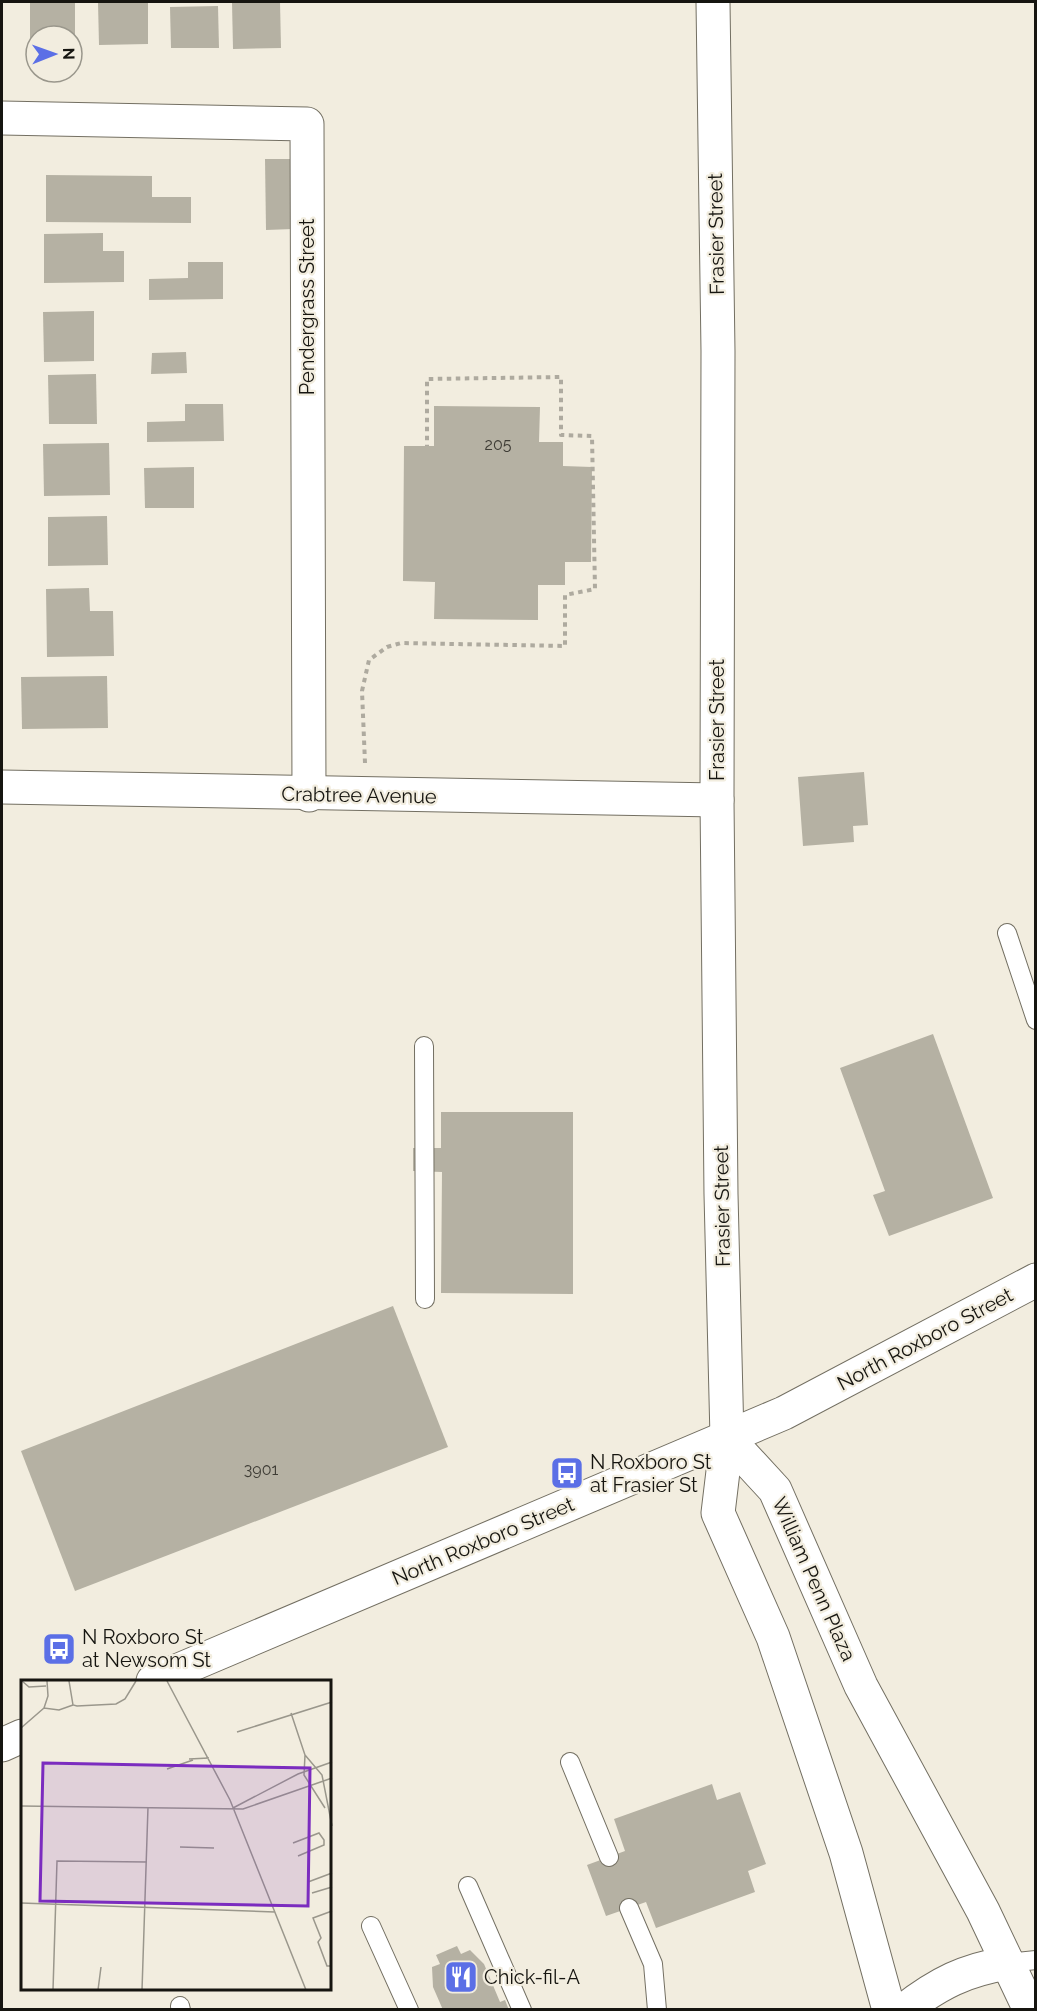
<svg xmlns="http://www.w3.org/2000/svg" width="1037" height="2011" font-family="Raleway,sans-serif">
<style>
.building{fill:#b5b1a3}
.lines{fill:none;stroke-linecap:round;stroke-linejoin:round}
.service-casing{stroke:#736f62;stroke-width:20}
.minor-casing{stroke:#736f62;stroke-width:35}
.tertiary-casing{stroke:#736f62;stroke-width:35}
.primary-casing{stroke:#736f62;stroke-width:35}
.path{stroke:#aeaa9f;stroke-width:4;stroke-dasharray:4.5 4.5;stroke-linecap:butt}
.service{stroke:#fff;stroke-width:18}
.minor{stroke:#fff;stroke-width:33}
.tertiary{stroke:#fff;stroke-width:33}
.primary{stroke:#fff;stroke-width:33}
.labels{text-anchor:middle;stroke-width:4.5;stroke-linejoin:round;paint-order:stroke}
.number-label{font-size:16px;fill:#3e3c35}
.street-label{font-size:20px;fill:#161510;stroke:#f2eddf}
.poi-label{font-size:20px;fill:#161510;stroke:#f2eddf;text-anchor:start}
.inset-road{fill:none;stroke:#9a978c;stroke-width:1.5}
.view{fill:#7b2cbf;fill-opacity:0.15;stroke:#7b2cbf;stroke-width:3}
.inset-edge{fill:none;stroke:#161510;stroke-width:3}
</style>
<rect width="100%" height="100%" fill="#f2eddf"/>
<g class="building">
<polygon points="30,2 75,2 75,42 72,42 72,36 36,36 36,43 30,43"/>
<polygon points="98,2 148,2 148,44 99,45"/>
<polygon points="232,2 280,2 281,48 233,49"/>
<polygon points="218,6 219,48 171,48 170,7"/>
<polygon points="265,159 292,159 293,229 266,230"/>
<polygon points="46,175 152,176 152,197 191,197 191,223 46,222"/>
<polygon points="103,233 103,251 124,251 124,282 44,283 44,234"/>
<polygon points="188,262 223,262 223,299 149,300 149,279 188,278"/>
<polygon points="94,311 94,361 44,362 43,312"/>
<polygon points="186,352 187,373 151,374 152,353"/>
<polygon points="96,374 97,424 49,424 48,375"/>
<polygon points="185,404 223,404 224,441 147,442 147,422 185,421"/>
<polygon points="434,406 540,407 539,442 563,442 563,466 592,467 591,562 565,562 565,585 538,585 538,620 434,619 435,582 403,581 404,446 434,446"/>
<polygon points="109,443 110,495 44,496 43,444"/>
<polygon points="194,467 194,508 145,508 144,468"/>
<polygon points="107,516 108,565 48,566 48,517"/>
<polygon points="89,588 90,611 113,611 114,656 47,657 46,589"/>
<polygon points="107,676 108,728 22,729 21,677"/>
<polygon points="864,772 868,825 853,826 854,842 803,846 798,777"/>
<polygon points="933,1034 993,1198 889,1236 873,1195 885,1191 840,1068"/>
<polygon points="441,1112 573,1112 573,1294 441,1293 442,1172 413,1171 413,1148 441,1148"/>
<polygon points="393,1306 448,1447 75,1591 21,1451"/>
<polygon points="712,1784 717,1800 740,1792 766,1864 748,1871 755,1892 656,1928 646,1902 606,1916 587,1865 625,1851 614,1819"/>
<polygon points="457,1946 461,1954 470,1950 484,1964 500,2002 505,2000 509,2010 443,2010 433,1987 432,1967 440,1964 436,1955"/>
</g>
<g class="lines">
<defs>
<g id="service">
<polyline points="1007,933 1036,1020"/>
<polyline points="424,1046 425,1299"/>
<polyline points="570,1762 609,1857"/>
<polyline points="468,1886 522,2010"/>
<polyline points="629,1908 653,1964 657,2010"/>
<polyline points="371,1926 409,2010"/>
<polyline points="1008,1963 1036,1960"/>
<polyline points="180,2006 181,2010"/>
</g>
<g id="minor">
<polyline points="2,118 307,124 309,795"/>
<polyline points="2,787 717,800"/>
<path d="M904 2010C939 1983 965 1970 1008 1963"/>
</g>
<g id="tertiary">
<polyline points="713,2 718,351 717,800 721,1194 727,1438 718,1513 773,1637 846,1853 889,2010"/>
<polyline points="727,1438 775,1490 861,1686 983,1911 1030,2010"/>
</g>
<g id="primary">
<polyline points="153,1681 784,1413 1036,1280"/>
<polyline points="2,1745 22,1736"/>
</g>
</defs>
<use href="#service" class="service-casing"/>
<use href="#minor" class="minor-casing"/>
<use href="#tertiary" class="tertiary-casing"/>
<use href="#primary" class="primary-casing"/>
<polyline class="path" points="365,763 362,691 369,660 387,647 401,643 565,646 565,595 595,589 592,436 561,435 561,377 427,379 427,446"/>
<use href="#service" class="service"/>
<use href="#minor" class="minor"/>
<use href="#tertiary" class="tertiary"/>
<use href="#primary" class="primary"/>
</g>
<defs>
<symbol id="bus-square" viewBox="-11 -11 22 22"><rect x="-9" y="-9" width="18" height="18" rx="4" fill="#5b6fe6" stroke="#f2eddf"/><path d="M-5-6H5V4H4V6H2V4H-2V6H-4V4H-5ZM-3.5-4V0h7V-4ZM-3.5 1.2v1.5H-2V1.2ZM2 1.2v1.5H3.5V1.2Z" fill="#fff"/></symbol>
<symbol id="restaurant-square" viewBox="-11 -11 22 22"><rect x="-9" y="-9" width="18" height="18" rx="4" fill="#5b6fe6" stroke="#f2eddf"/><path d="M-5-6h1v4h1v-4h1v4h1v-4h1v5L-1.5 .5V6h-2V.5L-5-1ZM5-6V6H3V1.5H1.5Q1.5-4 5-6Z" fill="#fff"/></symbol>
</defs>
<g fill-rule="evenodd">
<use href="#bus-square" x="548" y="1454" width="38" height="38"/>
<use href="#bus-square" x="40" y="1630" width="38" height="38"/>
<use href="#restaurant-square" x="442" y="1958" width="38" height="38"/>
</g>
<g class="labels">
<g class="number-label">
<text x="498" y="450">205</text>
<text x="261" y="1475">3901</text>
</g>
<g class="street-label">
<text transform="translate(716 234) rotate(-91)" y="7">Frasier Street</text>
<text transform="translate(307 307) rotate(-90)" y="7">Pendergrass Street</text>
<text transform="translate(717 720) rotate(-90)" y="7">Frasier Street</text>
<text transform="translate(359 795) rotate(1)" y="7">Crabtree Avenue</text>
<text transform="translate(722 1206) rotate(-91)" y="7">Frasier Street</text>
<text transform="translate(925 1339) rotate(-28)" y="7">North Roxboro Street</text>
<text transform="translate(483 1541) rotate(-23)" y="7">North Roxboro Street</text>
<text transform="translate(814 1579) rotate(66)" y="7">William Penn Plaza</text>
</g>
<g class="poi-label">
<text x="590" y="1469">N Roxboro St<tspan x="590" dy="23">at Frasier St</tspan></text>
<text x="82" y="1644">N Roxboro St<tspan x="82" dy="23">at Newsom St</tspan></text>
<text x="484" y="1984">Chick-fil-A</text>
</g>
</g>
<g transform="translate(21 1680)">
<rect width="310" height="310" fill="#f2eddf"/>
<path class="inset-road" d="M1 1 8 7 25 6M48 1 52 25 56 26 95 24 104 19 115 1M146 1 209 120 285 310M23 28 27 16 26 1M270 33 284 75 283 95 304 128M0 48 23 28 38 30 52 25M216 52 311 22M284 75 301 95 311 146M168 79 188 78M146 89 172 80M0 126 222 129 311 98M212 128 277 94 311 82M272 163 298 153 303 160V165L277 176M159 167 193 168M287 202 311 193M291 213 311 207M0 223 254 232M311 231 292 238 300 258 297 262 306 286H311M32 310 36 181 126 182M77 310 80 287M121 310 127 127"/>
<path class="view" d="M22 83 289 88 287 226 19 221Z"/>
<rect width="310" height="310" class="inset-edge"/>
</g>
<rect width="1037" height="2011" fill="none" stroke="#161510" stroke-width="6"/>
<g transform="translate(54 54) rotate(89)"><circle r="28" fill="#f2eddf" stroke="#9a978c" stroke-width="1.5"/>
<path d="M0-4.5L10 22L0 15L-10 22Z" fill="#5b6fe6"/>
<text y="-9" font-size="16" font-weight="bold" text-anchor="middle" fill="#161510">N</text>
</g>
</svg>
